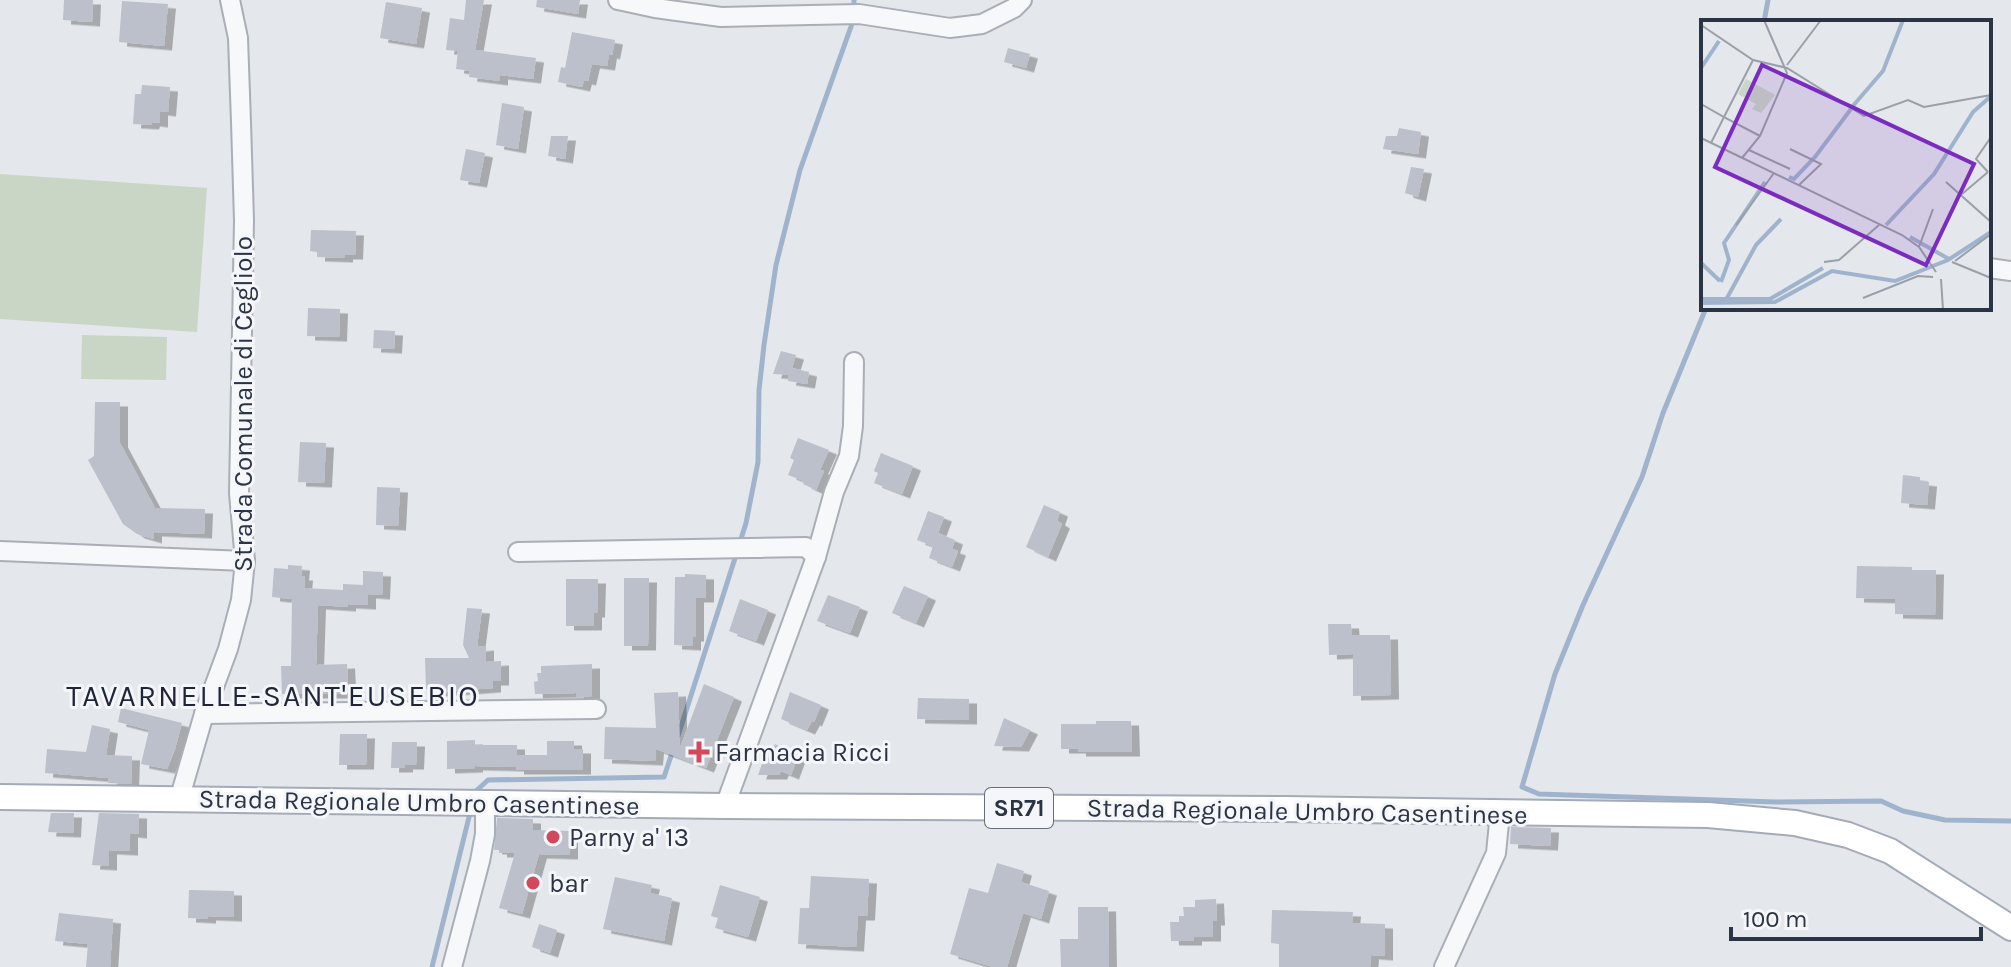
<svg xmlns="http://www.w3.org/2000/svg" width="2011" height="967" font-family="Karla,sans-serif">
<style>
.green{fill:#c9d6c5}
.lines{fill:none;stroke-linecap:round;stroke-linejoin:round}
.stream{stroke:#9fb4cc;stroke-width:5}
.building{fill:#bbc0ca;filter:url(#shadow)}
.minor-casing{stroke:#a9aeb7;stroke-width:22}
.major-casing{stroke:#a3abb8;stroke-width:28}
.minor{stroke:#f7f8fa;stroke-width:18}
.major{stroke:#fff;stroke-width:24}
.poi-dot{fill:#d1495b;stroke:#f4f6f9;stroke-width:3}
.labels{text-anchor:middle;stroke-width:6;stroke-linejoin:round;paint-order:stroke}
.shield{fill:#f4f6f9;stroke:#676e7b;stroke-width:2}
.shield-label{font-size:24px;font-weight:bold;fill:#2b3445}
.street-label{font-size:26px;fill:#2b3445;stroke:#f4f6f9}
.poi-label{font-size:26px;fill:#2b3445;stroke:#f4f6f9;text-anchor:start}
.quarter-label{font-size:30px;letter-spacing:2px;fill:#1d2536;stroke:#f4f6f9}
.inset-river{fill:none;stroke:#9fb4cc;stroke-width:4}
.inset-road{fill:none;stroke:#9a9fa9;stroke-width:2}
.view{fill:#7b2cbf;fill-opacity:0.15;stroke:#7b2cbf;stroke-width:4}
.inset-edge{fill:none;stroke:#2b3445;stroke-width:4}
</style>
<defs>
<filter id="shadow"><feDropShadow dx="8" dy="4.5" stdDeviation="0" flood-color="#0004"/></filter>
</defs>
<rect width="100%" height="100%" fill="#e4e7ec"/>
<g class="green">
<polygon points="0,174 207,188 197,332 0,319"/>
<polygon points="82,335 167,337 166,380 81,379"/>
</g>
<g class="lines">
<g class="stream">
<polyline points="854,4 854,0"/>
<polyline points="1764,22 1768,0"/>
<polyline points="1706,308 1663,413 1642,477 1583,605 1555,674 1522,787 1539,794 1775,802 1881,801 1903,811 1945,820 2011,821"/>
<polyline points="740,542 746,523 758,462 759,390 764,345 776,265 800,170 853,21"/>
<polyline points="678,736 737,552"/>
<polyline points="475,795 476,791 488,780 664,777 673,750"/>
<polyline points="432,967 471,809"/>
</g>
</g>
<g class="building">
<polygon points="64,0 93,0 92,22 63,20"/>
<polygon points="466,0 484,0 475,50 536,58 533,79 500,75 500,81 469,77 470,71 456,69 458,51 446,50 450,18 464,20"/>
<polygon points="537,0 580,0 578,14 536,7"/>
<polygon points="122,1 168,4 164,46 119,42"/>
<polygon points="386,2 422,8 416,44 380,38"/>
<polygon points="572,32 615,40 612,55 609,54 607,66 592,64 588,81 584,80 582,87 558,82 561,67 565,68"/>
<polygon points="1008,48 1030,54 1026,68 1004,62"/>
<polygon points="142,85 170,87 168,112 160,111 160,123 152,122 151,125 133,124 135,94 141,94"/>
<polygon points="502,103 524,107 518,149 496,145"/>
<polygon points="1399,128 1421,132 1418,154 1383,149 1386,136 1397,136"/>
<polygon points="551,136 568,136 565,159 548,156"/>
<polygon points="466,149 485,153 479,183 460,180"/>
<polygon points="1411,167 1424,169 1418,197 1405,193"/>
<polygon points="311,230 356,231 355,255 345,255 345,258 317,257 317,252 310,251"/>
<polygon points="308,308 340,309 339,337 307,336"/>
<polygon points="374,330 395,331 394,349 373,348"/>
<polygon points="781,351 796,355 792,368 809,372 807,384 788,381 789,375 773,374"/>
<polygon points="95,402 120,402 120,443 155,508 205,509 204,534 154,532 154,539 137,534 123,524 88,460 94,456"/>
<polygon points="798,438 829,450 820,470 824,471 816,490 803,484 804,481 788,475 794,460 790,458"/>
<polygon points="300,442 326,443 324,483 298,482"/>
<polygon points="881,453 913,466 902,494 874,483 878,473 874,471"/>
<polygon points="1903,475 1920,477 1920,481 1929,482 1927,505 1901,503"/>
<polygon points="377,487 400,488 398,526 376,525"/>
<polygon points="1044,505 1060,512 1057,521 1062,524 1048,557 1026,547"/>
<polygon points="928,511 944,517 938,533 955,540 952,549 958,551 952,567 929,558 933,546 917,540"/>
<polygon points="288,565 302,566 301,576 305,576 304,588 343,590 343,584 363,585 363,571 383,572 382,595 368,594 368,605 348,604 348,607 318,605 316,665 347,664 348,683 345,683 345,694 282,694 281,666 291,666 292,599 272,597 274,568 288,569"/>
<polygon points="1857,566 1912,567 1912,570 1936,570 1935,615 1895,614 1895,599 1856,598"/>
<polygon points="685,574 706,575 706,598 696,598 696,637 693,637 693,646 674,645 675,577 685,577"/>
<polygon points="624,578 649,578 648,646 624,646"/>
<polygon points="566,579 598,579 597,613 594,613 594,626 566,626"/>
<polygon points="904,586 928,596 916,623 892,613"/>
<polygon points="828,595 860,607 850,633 817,621"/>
<polygon points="740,599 768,610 756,641 729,631"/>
<polygon points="467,608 482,609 477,647 486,646 486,662 501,661 501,681 493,681 493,688 438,692 437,688 426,689 425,658 469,658 463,645"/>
<polygon points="1328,624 1351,624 1352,635 1390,635 1391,695 1353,696 1353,654 1329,655"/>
<polygon points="592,664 592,696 576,697 576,693 535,694 534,682 538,681 537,673 541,673 541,666"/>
<polygon points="704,684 734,697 706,768 656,749 655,761 604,759 605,727 656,728 654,693 678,692 680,748"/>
<polygon points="790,692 821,705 814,722 812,721 807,730 781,719"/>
<polygon points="918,698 969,699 969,720 917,719"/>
<polygon points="121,708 182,723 175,749 167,769 141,764 149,730 118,722"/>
<polygon points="1004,718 1030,730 1021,747 994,746"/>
<polygon points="1096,721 1131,721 1132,752 1078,752 1078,749 1061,749 1061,724 1096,724"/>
<polygon points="92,725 110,729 106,755 132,756 131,784 108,783 109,778 45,773 47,749 86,752"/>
<polygon points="340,734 367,734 366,765 339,765"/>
<polygon points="475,740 475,745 517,745 517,755 547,755 547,741 574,741 574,749 583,749 583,770 516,770 516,767 475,766 475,768 447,769 447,741"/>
<polygon points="392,742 417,742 416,765 405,765 405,768 391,768"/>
<polygon points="775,744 798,756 791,775 781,771 779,775 758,775 765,756 770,758"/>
<polygon points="51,813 74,813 73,833 48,832"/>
<polygon points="99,813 139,814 139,834 130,833 130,851 109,850 109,866 92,865"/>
<polygon points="497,818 533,819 533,830 570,831 570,855 539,854 522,914 499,908 515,853 499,853 499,850 494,850"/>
<polygon points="1511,827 1551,828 1550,846 1510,844"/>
<polygon points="997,863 1024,871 1021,882 1049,891 1041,919 1023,913 1007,967 993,967 950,954 969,888 988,893"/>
<polygon points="811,876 869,879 867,916 858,916 856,947 798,944 800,908 809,908"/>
<polygon points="615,877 652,885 650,893 672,898 664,941 603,929"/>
<polygon points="720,885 760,897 748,937 715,928 718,918 711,916"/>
<polygon points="189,890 234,891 234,917 208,916 208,919 188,918"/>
<polygon points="1216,899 1217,921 1213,921 1213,937 1194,937 1194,941 1171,941 1170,922 1179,922 1179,916 1184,916 1183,907 1195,907 1195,900"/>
<polygon points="1078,907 1108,907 1109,967 1061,967 1060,939 1078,939"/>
<polygon points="1272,910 1353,912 1352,923 1385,924 1385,956 1371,955 1370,967 1279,967 1279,944 1271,943"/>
<polygon points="59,913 113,919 110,967 86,967 88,944 55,941"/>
<polygon points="539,924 557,930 550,953 532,947"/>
</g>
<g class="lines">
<defs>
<g id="minor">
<polyline points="618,0 655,8 721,17 859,14 950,28 982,24 1014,8 1022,0"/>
<polyline points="1989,268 2011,271"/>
<polyline points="0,551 245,561"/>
<polyline points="518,552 806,547 816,557 725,806"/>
<polyline points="816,557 834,492 849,456 853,426 854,362"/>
<polyline points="204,714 596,709"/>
<polyline points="179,800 204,714 228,649 241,600 245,561 239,493 244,221 241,122 238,38 230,0"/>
<polyline points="452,967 480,861 485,834 485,802"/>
<polyline points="1444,967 1496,853 1500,813"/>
</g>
<polyline id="major" points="0,797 725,806 1284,809 1708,815 1795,823 1848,835 1890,851 2011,928"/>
</defs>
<use href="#minor" class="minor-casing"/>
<use href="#major" class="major-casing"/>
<use href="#minor" class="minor"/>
<use href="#major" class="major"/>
</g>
<g class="poi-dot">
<path d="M695 740h8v8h8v8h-8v8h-8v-8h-8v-8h8z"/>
<circle cx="553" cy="837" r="8"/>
<circle cx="533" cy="883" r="8"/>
</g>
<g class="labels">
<rect class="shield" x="985" y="788" width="68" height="40" rx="6"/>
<g class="shield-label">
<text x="1019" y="816">SR71</text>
</g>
<g class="street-label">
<text transform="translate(243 404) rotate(-90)" y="9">Strada Comunale di Cegliolo</text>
<text transform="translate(419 802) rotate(1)" y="9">Strada Regionale Umbro Casentinese</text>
<text transform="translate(1307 811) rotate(1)" y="9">Strada Regionale Umbro Casentinese</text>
</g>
<g class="poi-label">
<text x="715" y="761">Farmacia Ricci</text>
<text x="569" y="846">Parny a' 13</text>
<text x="549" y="892">bar</text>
</g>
<g class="quarter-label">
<text x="273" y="706">TAVARNELLE-SANT'EUSEBIO</text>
</g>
</g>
<g transform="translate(1701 20)">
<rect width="290" height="290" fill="#e4e7ec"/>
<path d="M45 59 74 75 60 93 51 89 55 84 37 74Z" fill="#c9d6c5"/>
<path class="inset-river" d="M0 48 18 21M151 87 182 51 202 0M88 157 93 159 114 137 150 89M185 205 233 154 272 92 289 77M209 217 248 239M0 243 19 261M20 262 28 240 23 223 64 162M26 278 55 225 80 199M0 279H69L122 248M0 283 74 282 131 251 194 261 247 240 290 212"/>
<path class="inset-road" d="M0 5 52 40 86 48 163 96 207 80 223 87 290 75M86 45 120 0M0 84 23 97 52 40M0 118 201 215 218 227 235 252M10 123 23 97 59 116M89 129 120 144 98 165M48 130 89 149M41 138 59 116 86 53 63 0M287 152 275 139 290 117M245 162 290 202M261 174 287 152M35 205 73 153M218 227 232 189M254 241 290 214M123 242 138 240 178 205M251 242 290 258M240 259 242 290M162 278 217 256 232 257M37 290H121"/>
<path class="view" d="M61 45 273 144 225 245 14 147Z"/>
<rect width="290" height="290" class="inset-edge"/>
</g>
<path d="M1731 927v12h250v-12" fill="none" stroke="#2b3445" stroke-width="4"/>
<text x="1743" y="927" font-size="24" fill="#2b3445" stroke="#f4f6f9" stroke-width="6" paint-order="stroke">100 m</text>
</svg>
